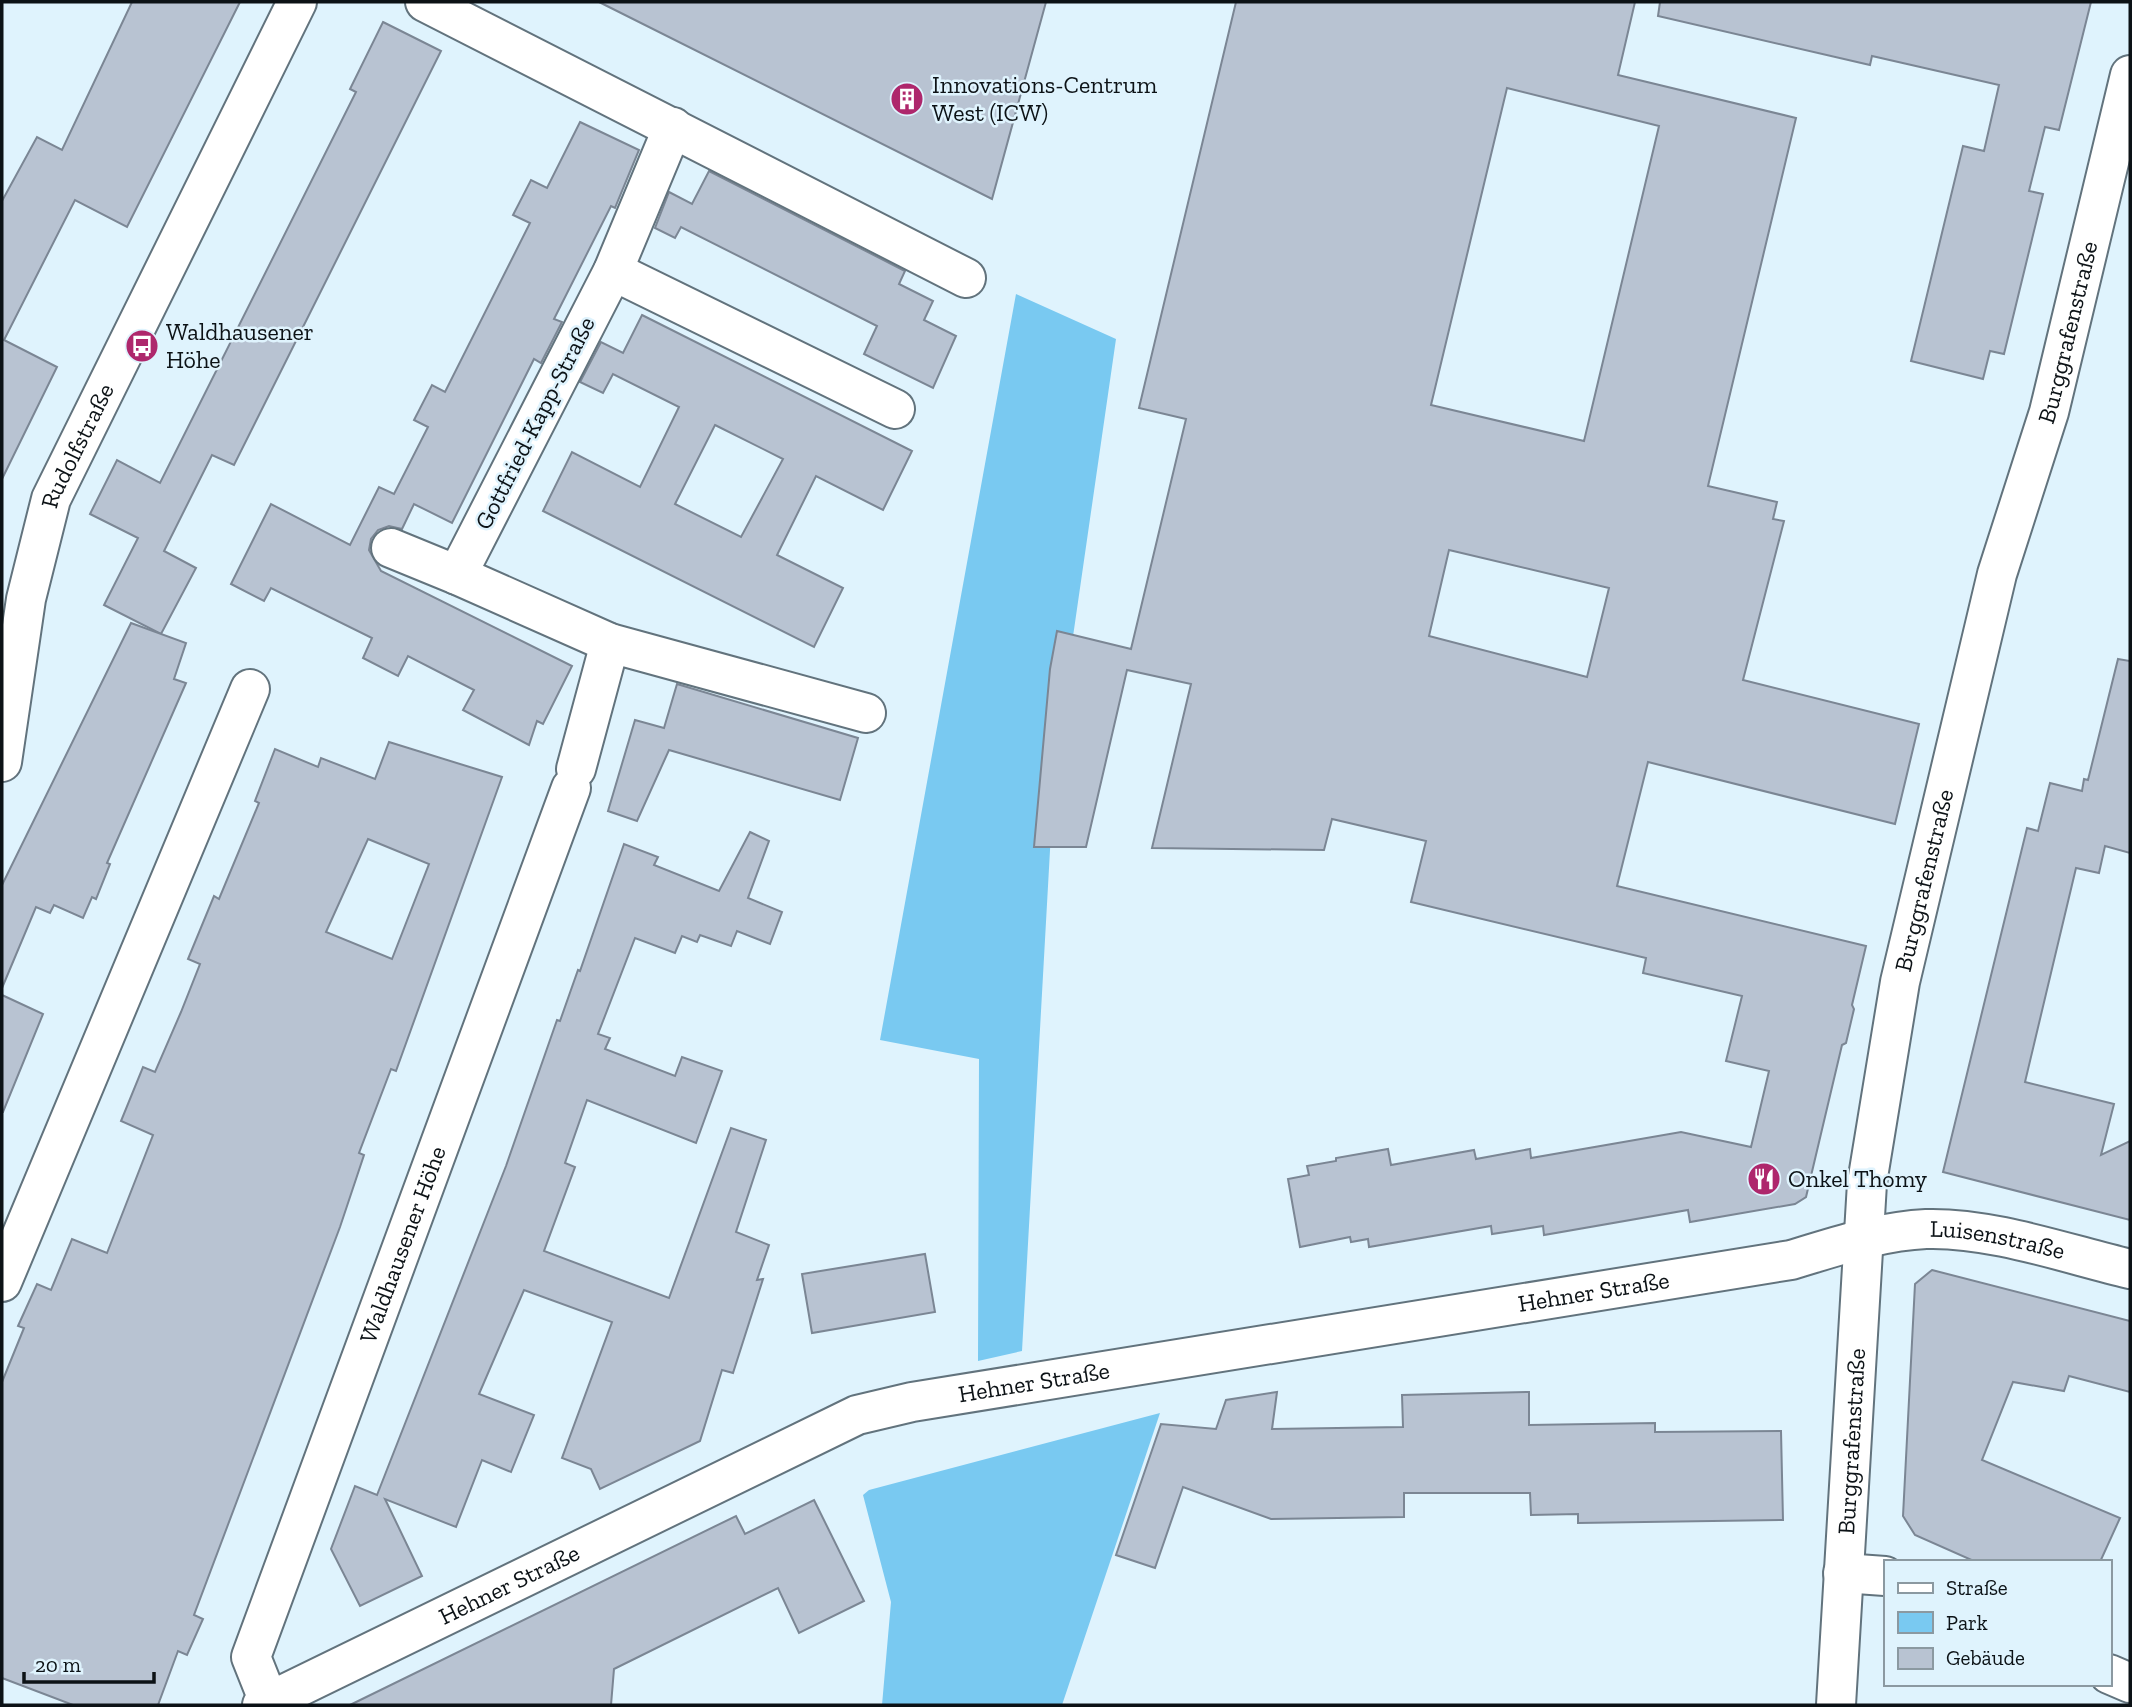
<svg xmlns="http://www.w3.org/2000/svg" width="2132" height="1707" font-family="'Zilla Slab',serif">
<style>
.green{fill:#79c9f1}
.building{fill:#b8c3d2;stroke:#7b8694;stroke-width:2;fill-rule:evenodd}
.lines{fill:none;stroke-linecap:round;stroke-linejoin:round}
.street-casing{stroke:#62737d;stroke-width:42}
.secondary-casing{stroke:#62737d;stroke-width:42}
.street{stroke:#fff;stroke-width:38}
.secondary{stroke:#fff;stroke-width:38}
.labels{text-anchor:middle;stroke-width:5;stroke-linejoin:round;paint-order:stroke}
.poi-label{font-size:24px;fill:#0c1216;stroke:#dff3fd;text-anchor:start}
.street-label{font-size:24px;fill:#0c1216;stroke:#dff3fd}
</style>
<rect width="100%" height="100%" fill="#dff3fd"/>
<g class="green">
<polygon points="1016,294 1116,339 1055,761 1022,1351 978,1361 979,1059 880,1040"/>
<polygon points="1160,1413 1062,1705 882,1705 891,1602 863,1495 869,1490"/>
</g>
<g class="building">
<polygon points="132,2 240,2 127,227 75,200 4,340 57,367 2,479 2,201 37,137 62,150"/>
<polygon points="599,2 1046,2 992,199"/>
<path d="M1236 2H1635L1618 75 1796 118 1708 486 1777 502 1773 519 1784 521 1743 680 1919 724 1895 824 1648 762 1617 886 1866 946 1852 1005 1854 1009 1846 1043 1842 1045 1806 1197 1795 1204 1690 1222 1688 1210 1544 1235 1543 1226 1492 1234 1491 1226 1369 1247 1368 1239 1351 1242 1350 1237 1300 1247 1288 1179 1309 1175 1307 1166 1336 1161V1158L1388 1149 1391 1165 1474 1150 1476 1159 1530 1149 1531 1158 1681 1132 1751 1147 1769 1071 1726 1061 1742 996 1643 973 1646 958 1411 902 1426 841 1332 819 1324 850 1152 848 1191 684 1127 670 1086 847H1034L1050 669 1057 631 1131 649 1186 419 1139 408ZM1507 88 1659 126 1584 441 1431 405ZM1449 550 1609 588 1587 677 1429 636Z"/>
<polygon points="1660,2 2091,2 2059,130 2045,127 2029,191 2043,194 2004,354 1990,351 1983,379 1911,361 1963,146 1984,151 1999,85 1872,56 1870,65 1658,16"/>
<polygon points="383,22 441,51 234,465 212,455 164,551 196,568 161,634 104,605 138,538 90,514 117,460 160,483 356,92 350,89"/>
<polygon points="580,122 639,150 615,208 611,206 554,319 562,322 541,363 534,359 452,523 414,504 402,529 389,526 378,530 371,539 369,550 381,571 572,666 543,724 537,721 529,745 463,710 474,690 408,656 398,676 363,658 372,638 271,588 264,601 231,584 271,504 350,545 379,487 394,494 428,427 414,420 432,385 445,392 530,223 513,215 531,180 547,188"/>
<polygon points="709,171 905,271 899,284 933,301 924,320 956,336 933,388 864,354 877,326 681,227 675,238 655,228 669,192 692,204"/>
<path d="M642 315 912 451 883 510 816 476 777 555 843 588 814 647 543 511 572 452 640 487 679 407 613 374 603 393 580 382 601 342 623 353ZM715 425 783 459 741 537 675 504Z"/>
<polygon points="131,623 186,643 174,679 186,683 107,863 110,864 96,899 92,897 83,918 54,905 50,913 36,907 2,988 2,885"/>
<polygon points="2118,659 2130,661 2130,853 2105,846 2099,873 2076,868 2025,1082 2114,1104 2101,1155 2130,1141 2130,1220 1943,1172 2027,828 2038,831 2050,783 2082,791 2084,779 2088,780"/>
<polygon points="677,684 858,738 840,800 669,750 637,821 608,811 635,720 664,728"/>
<path d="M389 742 502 777 396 1071 391 1069 359 1153 364 1155 340 1227 194 1615 203 1619 187 1655 178 1651 158 1705H73L2 1678V1382L24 1328 18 1326 37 1284 51 1290 72 1239 107 1253 153 1135 121 1121 143 1067 155 1072 181 1012 200 964 188 959 214 896 219 899 259 803 255 801 275 749 318 767 321 758 375 779ZM368 839 429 864 392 959 326 932Z"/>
<polygon points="750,832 769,841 748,898 782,912 770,944 737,931 731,946 700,935 697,942 682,936 675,953 635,938 598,1034 610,1038 605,1049 675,1076 682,1057 722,1071 696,1143 587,1100 565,1163 575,1167 544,1251 669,1298 731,1128 766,1140 736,1232 769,1245 757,1280 763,1279 733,1373 722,1370 700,1441 600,1489 591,1469 562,1458 612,1322 524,1290 479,1394 534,1415 511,1472 482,1460 456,1527 385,1499 422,1576 360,1606 331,1549 355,1486 377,1495 506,1166 557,1020 560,1021 578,970 580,971 624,844 658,857 654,865 719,891"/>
<polygon points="2,995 43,1014 3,1112 2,1112"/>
<polygon points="925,1254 935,1312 812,1333 802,1274"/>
<polygon points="1932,1270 2130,1321 2130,1392 2069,1376 2064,1391 2013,1382 1982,1460 2120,1518 2100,1562 1976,1562 1915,1535 1903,1516 1915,1284"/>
<polygon points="1277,1392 1272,1429 1403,1427 1402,1395 1529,1392 1529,1425 1655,1423 1655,1432 1781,1431 1783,1520 1578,1523 1578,1514 1531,1515 1530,1493 1404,1493 1404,1517 1271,1519 1183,1487 1155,1568 1116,1555 1161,1424 1216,1429 1226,1400"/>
<polygon points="814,1500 864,1601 799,1633 778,1588 614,1669 611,1705 350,1705 736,1516 745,1534"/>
</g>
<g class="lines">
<defs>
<g id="street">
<polyline points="425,2 966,278"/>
<polyline points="673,127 613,271 457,575 610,643 866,713"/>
<polyline points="613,271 895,409"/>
<polyline points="391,548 457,575"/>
<path id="s1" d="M2 762 26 599 51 499 297 2"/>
<polyline points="576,769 610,643"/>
<polyline points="2,1282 250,689"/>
<polyline points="1843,1573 1885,1576"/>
<polyline points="2109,1674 2130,1683"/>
<path id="s2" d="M269 1702 251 1657 571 788"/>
<path id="s3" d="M262 1705 857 1415 912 1402 1791 1260C1835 1247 1880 1231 1926 1229 1991 1227 2067 1254 2130 1269"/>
</g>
<g id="secondary">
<path id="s4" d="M1836 1705 1867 1183 1900 982 1997 574 2049 412 2130 75"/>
</g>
</defs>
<use href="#street" class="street-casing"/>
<use href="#secondary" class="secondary-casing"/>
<use href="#street" class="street"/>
<use href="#secondary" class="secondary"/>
</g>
<defs>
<symbol id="building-disc" viewBox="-11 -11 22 22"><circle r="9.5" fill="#ae276c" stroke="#dff3fd"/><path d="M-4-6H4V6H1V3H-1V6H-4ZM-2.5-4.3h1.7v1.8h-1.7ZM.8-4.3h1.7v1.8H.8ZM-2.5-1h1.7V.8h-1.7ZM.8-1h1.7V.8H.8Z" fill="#fff"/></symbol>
<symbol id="bus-disc" viewBox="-11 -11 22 22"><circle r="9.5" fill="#ae276c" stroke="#dff3fd"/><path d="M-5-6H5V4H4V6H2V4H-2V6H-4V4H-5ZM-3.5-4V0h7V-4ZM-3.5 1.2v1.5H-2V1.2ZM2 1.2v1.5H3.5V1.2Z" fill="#fff"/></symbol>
<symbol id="restaurant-disc" viewBox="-11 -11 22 22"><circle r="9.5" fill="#ae276c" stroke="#dff3fd"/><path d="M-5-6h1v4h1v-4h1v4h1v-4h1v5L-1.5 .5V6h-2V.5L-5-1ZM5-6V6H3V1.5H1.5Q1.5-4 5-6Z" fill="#fff"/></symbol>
</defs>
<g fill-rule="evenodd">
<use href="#building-disc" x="888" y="80" width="38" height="38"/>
<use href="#bus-disc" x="123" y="327" width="38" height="38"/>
<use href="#restaurant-disc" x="1745" y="1160" width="38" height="38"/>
</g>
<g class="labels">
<g class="poi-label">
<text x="932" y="93">Innovations-Centrum<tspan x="932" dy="28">West (ICW)</tspan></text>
<text x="166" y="340">Waldhausener<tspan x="166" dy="28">Höhe</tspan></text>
<text x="1788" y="1187">Onkel Thomy</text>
</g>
<g class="street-label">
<text dy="8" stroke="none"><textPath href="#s4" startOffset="1398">Burggrafenstraße</textPath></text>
<text transform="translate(535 423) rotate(-63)" y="8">Gottfried-Kapp-Straße</text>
<text dy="8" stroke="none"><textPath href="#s1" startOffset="327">Rudolfstraße</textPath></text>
<text dy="8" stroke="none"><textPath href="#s4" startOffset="831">Burggrafenstraße</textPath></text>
<text dy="8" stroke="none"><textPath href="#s3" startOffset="1820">Luisenstraße</textPath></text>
<text dy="8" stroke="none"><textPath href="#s2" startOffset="488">Waldhausener Höhe</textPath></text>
<text dy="8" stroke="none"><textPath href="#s3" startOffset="1409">Hehner Straße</textPath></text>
<text dy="8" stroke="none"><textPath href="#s3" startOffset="842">Hehner Straße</textPath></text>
<text dy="8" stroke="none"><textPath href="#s4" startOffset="264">Burggrafenstraße</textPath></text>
<text dy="8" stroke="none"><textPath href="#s3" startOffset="275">Hehner Straße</textPath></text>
</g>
</g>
<rect width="2132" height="1707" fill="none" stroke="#0c1216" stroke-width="7"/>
<rect x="1884" y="1560" width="228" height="126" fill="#dff3fd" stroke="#8b99a1" stroke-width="2"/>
<rect x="1898" y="1583" width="35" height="10" fill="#ffffff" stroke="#8b99a1" stroke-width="2"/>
<text x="1946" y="1595" font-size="21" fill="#0c1216">Straße</text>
<rect x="1898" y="1612" width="35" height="21" fill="#79c9f1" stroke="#8b99a1" stroke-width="2"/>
<text x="1946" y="1630" font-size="21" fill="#0c1216">Park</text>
<rect x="1898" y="1648" width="35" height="21" fill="#b8c3d2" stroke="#8b99a1" stroke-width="2"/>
<text x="1946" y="1665" font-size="21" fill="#0c1216">Gebäude</text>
<path d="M24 1672v10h130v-10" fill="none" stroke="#0c1216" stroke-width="3.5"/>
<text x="35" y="1672" font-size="21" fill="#0c1216" stroke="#dff3fd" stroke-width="5" paint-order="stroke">20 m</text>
</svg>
